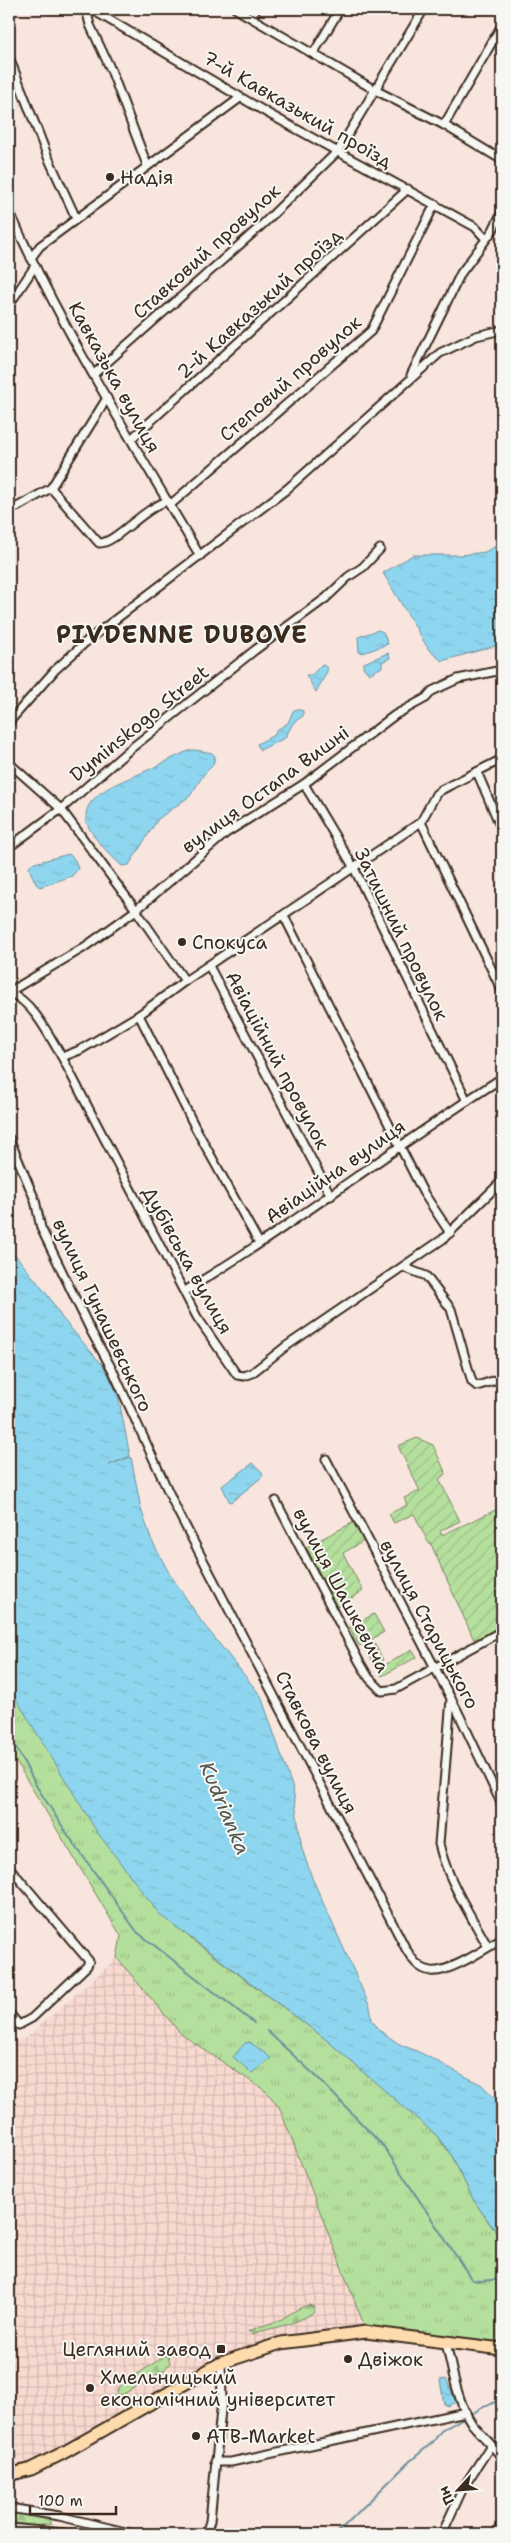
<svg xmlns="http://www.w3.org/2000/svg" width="511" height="2543" font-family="'Shantell Sans',sans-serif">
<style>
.industrial{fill:url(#industrial-grid)}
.grass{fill:url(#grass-tufts);stroke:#78845e}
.forest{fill:url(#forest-firs);stroke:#78845e}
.garden{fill:url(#garden-furrows);stroke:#78845e}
.water{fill:url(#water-ripples);stroke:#6d919b}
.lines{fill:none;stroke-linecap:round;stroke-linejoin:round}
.stream{stroke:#6d919b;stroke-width:2}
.street-casing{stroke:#3b2a1e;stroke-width:11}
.primary-casing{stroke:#3b2a1e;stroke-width:15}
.street{stroke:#f6f6f2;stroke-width:7}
.primary{stroke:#fedbac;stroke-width:11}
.poi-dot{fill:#3b2a1e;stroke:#f6f6f2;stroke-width:2}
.labels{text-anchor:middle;stroke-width:4;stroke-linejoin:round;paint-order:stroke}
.street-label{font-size:19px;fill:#3b2a1e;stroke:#f6f6f2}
.poi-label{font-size:19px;fill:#3b2a1e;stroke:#f6f6f2;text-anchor:start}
.water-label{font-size:20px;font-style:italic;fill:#505552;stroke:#f6f6f2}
.district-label{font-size:24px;font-weight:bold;letter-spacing:1px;fill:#3b2a1e;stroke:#f6f6f2}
</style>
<defs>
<pattern id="industrial-grid" width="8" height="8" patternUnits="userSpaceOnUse" patternTransform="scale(1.25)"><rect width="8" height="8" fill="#f7d9d0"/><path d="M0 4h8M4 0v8" fill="none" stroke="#d5bab2"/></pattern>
<pattern id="grass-tufts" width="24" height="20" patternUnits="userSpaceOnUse" patternTransform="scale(1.25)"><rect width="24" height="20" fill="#b4df9d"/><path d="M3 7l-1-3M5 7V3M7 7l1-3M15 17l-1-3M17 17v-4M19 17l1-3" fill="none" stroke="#9cc087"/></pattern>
<pattern id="forest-firs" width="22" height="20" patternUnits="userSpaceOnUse" patternTransform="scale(1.25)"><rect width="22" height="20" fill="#b4df9d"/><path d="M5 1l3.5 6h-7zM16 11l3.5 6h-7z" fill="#9cc087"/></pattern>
<pattern id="garden-furrows" width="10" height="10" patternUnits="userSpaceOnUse" patternTransform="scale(1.25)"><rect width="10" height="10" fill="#b4df9d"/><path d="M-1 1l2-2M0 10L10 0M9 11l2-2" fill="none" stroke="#9cc087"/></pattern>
<pattern id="water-ripples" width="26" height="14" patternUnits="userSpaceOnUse" patternTransform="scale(1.25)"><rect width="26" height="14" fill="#8ed6ef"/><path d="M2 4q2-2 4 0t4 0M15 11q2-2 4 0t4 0" fill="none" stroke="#7bb8cc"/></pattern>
</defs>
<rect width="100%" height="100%" fill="#f7e5de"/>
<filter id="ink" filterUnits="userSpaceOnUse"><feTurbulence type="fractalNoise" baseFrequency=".02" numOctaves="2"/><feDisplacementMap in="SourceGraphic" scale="10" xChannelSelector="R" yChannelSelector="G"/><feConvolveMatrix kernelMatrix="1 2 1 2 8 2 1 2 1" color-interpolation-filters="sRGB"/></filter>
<g filter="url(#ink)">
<polygon class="industrial" points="117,1958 181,2034 267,2092 280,2109 366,2330 254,2347 30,2466 9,2471 9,2043 26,2038"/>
<polygon class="grass" points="9,1683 30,1721 191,1939 323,2037 437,2136 452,2156 474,2201 502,2241 502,2346 366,2330 280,2109 267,2092 181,2034 117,1958 121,1936 9,1750"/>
<g class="forest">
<path d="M309 2305 314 2307V2312C296 2325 273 2327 252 2334L248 2331 280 2320 298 2309Z"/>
<polygon points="165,2356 168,2356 170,2363 164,2370 124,2394 119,2395 117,2392 119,2386"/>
<polygon points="9,2508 47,2519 51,2524 36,2526 9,2522"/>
</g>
<g class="garden">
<polygon points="417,1438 433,1445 446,1474 439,1479 460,1521 440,1531 442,1535 502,1507 502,1570 497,1573 502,1583 502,1601 495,1605 502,1625 474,1640 430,1542 428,1542 414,1514 394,1523 389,1514 407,1505 404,1498 420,1491 398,1446"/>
<polygon points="354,1522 364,1541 343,1553 363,1591 337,1607 306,1547"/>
<polygon points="374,1614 384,1632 372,1639 383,1660 374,1665 363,1644 359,1646 349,1627"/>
<polygon points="412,1649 417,1657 382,1676 378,1669"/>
</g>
<g class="water">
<polygon points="502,543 502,644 442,661 429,650 383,573 413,555 461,555 485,552"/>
<polygon points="378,630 383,632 388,644 363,653 359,652 358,637"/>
<polygon points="388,653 390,658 382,662 382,667 369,674 363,667 364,663"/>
<polygon points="322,664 327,668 327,672 316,692 306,675 312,675"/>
<polygon points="297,709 303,711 303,716 293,723 285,738 260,750 257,744 276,734 275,731 288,723 293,711"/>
<path d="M195 750 212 753 215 756 213 765 204 774 190 796 158 819 129 865 122 866C112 857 86 832 86 818 84 792 129 779 146 771 160 765 174 757 188 751Z"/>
<polygon points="69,854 75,860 78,869 72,876 40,887 36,884 29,868 31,864"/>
<polygon points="9,1247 49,1297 62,1318 105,1368 118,1395 130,1456 109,1465 131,1457 141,1509 151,1539 168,1571 201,1621 261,1696 293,1789 302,1849 312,1878 370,2007 372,2020 379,2030 399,2044 419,2052 482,2085 502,2106 502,2240 474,2201 452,2156 437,2136 323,2037 160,1915 97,1832 15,1697 9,1683"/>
<polygon points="253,1463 263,1473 262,1477 231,1502 229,1501 222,1486"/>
<polygon points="250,2042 271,2058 252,2073 233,2057 245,2043"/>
<polygon points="446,2379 456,2402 448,2406 444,2404 440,2380"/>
</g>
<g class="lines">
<g class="stream">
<polyline points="9,1734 37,1787 68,1835 137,1932 254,2023"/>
<polyline points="267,2031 318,2078 384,2147 472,2280 480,2281 502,2279"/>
<polyline points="472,2414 484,2406 502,2400"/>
<polyline points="336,2534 409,2462 433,2442 441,2431 465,2417"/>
</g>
<defs>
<g id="street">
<polyline points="86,9 90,25 111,70 147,165"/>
<polyline points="91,9 269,114 475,227 486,239"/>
<polyline points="236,9 375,90 444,125 502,160"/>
<polyline points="252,18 256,9"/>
<polyline points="313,54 340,9"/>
<polyline points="9,57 47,155 76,218"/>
<polyline points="444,125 502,25"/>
<path d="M9 210C61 329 134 444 200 556"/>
<polyline points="31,258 40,246 240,98"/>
<polyline points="9,305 35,266"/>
<polyline points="94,374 263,224 338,151 424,9"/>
<polyline points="411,375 461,273 493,230 502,212"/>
<polyline points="131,439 408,189"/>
<path d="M51 488 99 543C115 544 143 508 168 501"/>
<polyline points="170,505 371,331 435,204"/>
<polyline points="9,509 17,507 51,488 107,398"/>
<polyline points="9,722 55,670 87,641 287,489 440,353 476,336 502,330"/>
<polyline points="9,763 61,809 136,910 185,981"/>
<polyline points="477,772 502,830"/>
<polyline points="304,784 354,868 467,1101"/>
<polyline points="421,822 502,991"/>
<polyline points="12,845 61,809 129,750 255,650 326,598 348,577 363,567 380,549"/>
<polyline points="284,916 423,1192 450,1233"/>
<polyline points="209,966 331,1196"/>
<path d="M9 992C34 1003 48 1034 62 1057L197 1317 237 1375 244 1376 252 1373 285 1347 443 1239 502 1181"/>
<polyline points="9,992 83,948 114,926 136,910 226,833 304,784 395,715 426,698 432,691 458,679 502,670"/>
<polyline points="139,1015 195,1127 259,1243"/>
<polyline points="62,1057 80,1050 139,1015 185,981 421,822 436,794 441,790 502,759"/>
<path d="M9 1138 35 1200 41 1228 91 1331 113 1371 176 1508 406 1949C412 1959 418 1969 431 1971 448 1974 486 1948 502 1939"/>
<polyline points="403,1267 426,1276 451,1309 472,1382 477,1386 502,1378"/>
<path d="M185 1291C294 1225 395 1146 502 1078"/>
<polyline points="326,1459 458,1712 502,1805"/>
<polyline points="276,1501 359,1661 369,1678 382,1691 396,1689 502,1631"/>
<path d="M451 1699 439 1844C448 1881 470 1914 488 1947"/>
<polyline points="9,1867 89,1961 87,1966 32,2018 19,2025 9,2013"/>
<polyline points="491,2445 502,2457"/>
<polyline points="215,2462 231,2462 466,2412"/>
<polyline points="9,2508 59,2516 134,2534"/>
<polyline points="9,2528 75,2534"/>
<polyline points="206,2534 210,2521 222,2400 221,2363"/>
<path d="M442 2534 463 2488 491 2445C485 2438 478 2431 472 2424 458 2404 451 2366 446 2342"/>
</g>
<polyline id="primary" points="9,2475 31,2469 63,2453 221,2363 281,2343 366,2332 502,2349"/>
</defs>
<use href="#street" class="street-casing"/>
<use href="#primary" class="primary-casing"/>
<use href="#street" class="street"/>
<use href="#primary" class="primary"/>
</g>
</g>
<g class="poi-dot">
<circle cx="110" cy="177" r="5"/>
<circle cx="182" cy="942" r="5"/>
<rect x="216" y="2344" width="10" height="10" rx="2.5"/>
<circle cx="348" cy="2359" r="5"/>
<circle cx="90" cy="2388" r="5"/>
<circle cx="196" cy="2436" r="5"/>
</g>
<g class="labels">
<g class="street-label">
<text transform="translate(298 109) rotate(30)" y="7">7-й Кавказький проїзд</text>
<text transform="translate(206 251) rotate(-42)" y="7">Ставковий провулок</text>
<text transform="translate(259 303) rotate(-42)" y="7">2-й Кавказький проїзд</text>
<text transform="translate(115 377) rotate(61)" y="7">Кавказька вулиця</text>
<text transform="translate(290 378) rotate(-41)" y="7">Степовий провулок</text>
<text transform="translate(139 723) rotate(-39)" y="7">Dyminskogo Street</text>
<text transform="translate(265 789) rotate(-36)" y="7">вулиця Остапа Вишні</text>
<text transform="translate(402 934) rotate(64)" y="7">Затишний провулок</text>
<text transform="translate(278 1060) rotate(62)" y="7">Авіаційний провулок</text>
<text transform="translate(335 1171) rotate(-35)" y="7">Авіаційна вулиця</text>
<text transform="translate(188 1260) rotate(61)" y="7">Дубівська вулиця</text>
<text transform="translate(103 1315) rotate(65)" y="7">вулиця Гунашевського</text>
<text transform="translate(342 1590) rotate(62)" y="7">вулиця Шашкевича</text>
<text transform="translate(430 1624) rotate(62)" y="7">вулиця Старицького</text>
<text transform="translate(317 1742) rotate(63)" y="7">Ставкова вулиця</text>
</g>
<g class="poi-label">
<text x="120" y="184">Надія</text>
<text x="192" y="949">Спокуса</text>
<text x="211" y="2356" text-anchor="end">Цегляний завод</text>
<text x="358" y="2366">Двіжок</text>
<text x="100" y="2384">Хмельницький<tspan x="100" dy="22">економічний університет</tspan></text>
<text x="206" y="2443">ATB-Market</text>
</g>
<g class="water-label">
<text transform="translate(225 1808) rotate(67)" y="7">Kudrianka</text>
</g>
<g class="district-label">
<text x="182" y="643">PIVDENNE DUBOVE</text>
</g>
</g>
<rect width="511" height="2543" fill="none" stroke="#f6f6f2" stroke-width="30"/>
<rect x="15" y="15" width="481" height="2513" fill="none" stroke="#3b2a1e" stroke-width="2" filter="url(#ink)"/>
<g transform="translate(458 2490) rotate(244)" stroke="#f6f6f2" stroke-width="4" paint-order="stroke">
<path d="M0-4L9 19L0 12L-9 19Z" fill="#3b2a1e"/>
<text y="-8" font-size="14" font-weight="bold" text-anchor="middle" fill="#3b2a1e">Пн</text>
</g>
<path d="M30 2506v8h86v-8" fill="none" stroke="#3b2a1e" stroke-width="2.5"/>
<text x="38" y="2506" font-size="15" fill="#3b2a1e" stroke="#f6f6f2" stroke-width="4" paint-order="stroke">100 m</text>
</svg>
